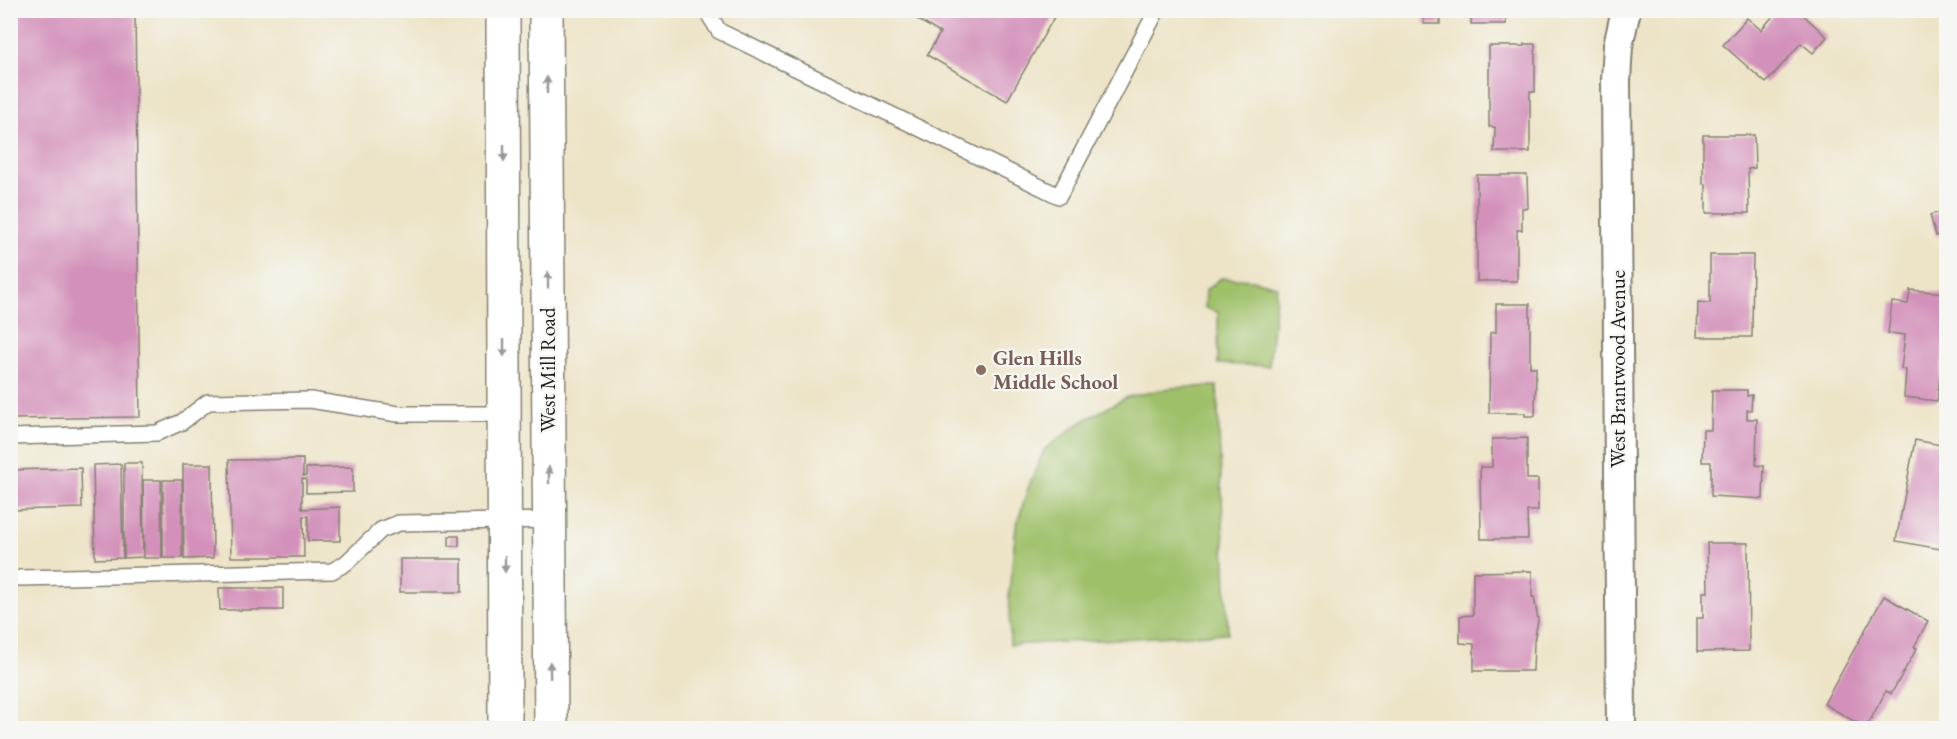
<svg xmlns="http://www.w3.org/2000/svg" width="1957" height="739" font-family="'EB Garamond',serif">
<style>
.green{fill:#9fc069;stroke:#5e6e42;stroke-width:1.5}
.building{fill:#d390ba}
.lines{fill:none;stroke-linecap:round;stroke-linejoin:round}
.lane-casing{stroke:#848072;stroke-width:18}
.street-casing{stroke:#848072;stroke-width:32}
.secondary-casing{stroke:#848072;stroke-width:36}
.lane{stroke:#fff;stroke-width:15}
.street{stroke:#fff;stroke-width:28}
.secondary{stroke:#fff;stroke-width:33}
.oneway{fill:#999}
.education-dot{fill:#8d6e63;stroke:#f6f6f2;stroke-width:2}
.labels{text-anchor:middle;stroke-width:4.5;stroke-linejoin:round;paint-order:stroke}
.education-label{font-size:21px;font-weight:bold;fill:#785e54;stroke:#f6f6f2;text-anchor:start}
.street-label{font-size:21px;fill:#1c1c1c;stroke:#f6f6f2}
</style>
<rect width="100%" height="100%" fill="#f6f6f2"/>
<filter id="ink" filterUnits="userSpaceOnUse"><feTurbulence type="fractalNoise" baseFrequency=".0167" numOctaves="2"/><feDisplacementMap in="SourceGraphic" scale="12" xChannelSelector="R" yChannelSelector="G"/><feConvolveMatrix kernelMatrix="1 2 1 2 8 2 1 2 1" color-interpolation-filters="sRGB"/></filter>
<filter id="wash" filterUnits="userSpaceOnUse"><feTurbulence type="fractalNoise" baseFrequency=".008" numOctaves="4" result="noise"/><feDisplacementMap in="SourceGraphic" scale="24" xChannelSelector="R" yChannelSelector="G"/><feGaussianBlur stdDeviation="1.35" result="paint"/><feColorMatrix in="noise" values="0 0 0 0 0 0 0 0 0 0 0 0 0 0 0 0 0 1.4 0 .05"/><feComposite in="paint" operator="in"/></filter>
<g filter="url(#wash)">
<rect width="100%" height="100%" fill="#ede4c8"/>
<g class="green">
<polygon points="1221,278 1253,280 1277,286 1269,366 1218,364 1218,312 1205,308 1206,290"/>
<polygon points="1217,386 1228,633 1010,645 1009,593 1016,527 1028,488 1044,450 1081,422 1127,397 1170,388"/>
</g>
<g id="blocks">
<g class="building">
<polygon points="10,10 135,10 140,417 10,419"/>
<polygon points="902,10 1058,10 1007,101 927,55 940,33"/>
<polygon points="1423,10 1440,10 1440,24 1424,24"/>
<polygon points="1472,10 1506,10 1506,24 1471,24"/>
<polygon points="1772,10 1798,10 1827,37 1813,53 1801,43 1766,83 1723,45 1747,18 1761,30 1774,15"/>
<polygon points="1885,10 1918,10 1918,13 1885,14"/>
<polygon points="1524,44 1535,44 1535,92 1530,91 1530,152 1494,152 1495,127 1489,127 1489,46 1524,46"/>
<polygon points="1703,135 1754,135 1755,168 1748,169 1749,213 1706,213 1706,184 1703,184"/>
<polygon points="1477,175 1527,175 1528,208 1522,208 1522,230 1517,230 1517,281 1477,281"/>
<polygon points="1946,210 1946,233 1936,236 1930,215"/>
<polygon points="1710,255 1753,255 1752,337 1697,337 1698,302 1710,303"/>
<polygon points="1910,290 1946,293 1946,340 1945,340 1937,401 1904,397 1906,370 1901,369 1905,335 1888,333 1892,302 1908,304"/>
<polygon points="1496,304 1530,304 1530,367 1536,367 1535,416 1525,416 1525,413 1489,413 1490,333 1496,332"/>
<polygon points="1712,390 1747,390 1747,396 1752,395 1751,410 1747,410 1747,419 1757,419 1756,465 1764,466 1763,499 1711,496 1711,462 1702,462 1703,430 1711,430"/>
<polygon points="1527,438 1527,479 1538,479 1538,511 1527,511 1528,539 1481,539 1480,467 1492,467 1492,439"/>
<polygon points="1915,440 1946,446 1946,512 1940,549 1896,541"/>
<polygon points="303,459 303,476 306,476 306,468 353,467 353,492 306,493 306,479 302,479 302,509 340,507 340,541 308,541 308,516 303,516 304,557 231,557 229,460"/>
<polygon points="124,463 142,463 143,557 124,558"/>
<polygon points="121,464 123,558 95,559 93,465"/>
<polygon points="183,464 212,464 213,558 184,559"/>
<polygon points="81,468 82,508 10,510 10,470"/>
<polygon points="143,480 161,480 162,558 144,558"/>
<rect x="163" y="480" width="19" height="78"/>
<rect x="449" y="536" width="10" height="10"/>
<polygon points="1707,543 1748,543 1749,651 1697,652 1697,618 1703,618 1703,592 1708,592"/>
<rect x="400" y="559" width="62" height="33"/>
<polygon points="1532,571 1532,597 1534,597 1538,620 1534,642 1533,671 1474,671 1474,644 1460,643 1460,616 1473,615 1473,572"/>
<polygon points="219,588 283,588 283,610 220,610"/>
<polygon points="1884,596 1928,621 1914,647 1917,648 1891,694 1886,691 1866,728 1824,704"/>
<rect x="407" y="726" width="36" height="2"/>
</g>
</g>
</g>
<g filter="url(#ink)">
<use href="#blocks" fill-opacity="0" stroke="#848072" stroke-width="1.5"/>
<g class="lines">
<defs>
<g id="lane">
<polyline points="706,10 719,31 1059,196 1157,10"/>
<polyline points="10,437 157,433 182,422 208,402 310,400 398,414 504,414"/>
<polyline points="20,578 332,571 346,563 381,530 399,523 549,520"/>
</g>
<polyline id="street" points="1621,728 1616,80 1618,46 1626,10"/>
<g id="secondary">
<polyline points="503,10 505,728"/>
<polyline points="546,10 551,728"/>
</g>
</defs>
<use href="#lane" class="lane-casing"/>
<use href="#street" class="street-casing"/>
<use href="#secondary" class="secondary-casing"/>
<use href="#lane" class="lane"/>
<use href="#street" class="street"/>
<use href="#secondary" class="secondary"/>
</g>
<defs><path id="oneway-solid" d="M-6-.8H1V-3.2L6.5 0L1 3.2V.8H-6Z" transform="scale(1.5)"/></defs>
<g class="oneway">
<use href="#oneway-solid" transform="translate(547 85) rotate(-90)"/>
<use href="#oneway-solid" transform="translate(504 153) rotate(90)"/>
<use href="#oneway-solid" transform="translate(548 280) rotate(-90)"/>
<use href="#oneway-solid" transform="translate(504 348) rotate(90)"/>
<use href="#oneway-solid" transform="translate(549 475) rotate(-90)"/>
<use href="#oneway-solid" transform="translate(505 564) rotate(90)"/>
<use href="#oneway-solid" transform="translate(550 670) rotate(-91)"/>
</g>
</g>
<circle class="education-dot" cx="981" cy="370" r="6"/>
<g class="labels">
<g class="education-label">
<text x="993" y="365">Glen Hills<tspan x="993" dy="24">Middle School</tspan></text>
</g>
<g class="street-label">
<text transform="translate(1618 369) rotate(-90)" y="7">West Brantwood Avenue</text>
<text transform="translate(548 370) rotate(-90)" y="7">West Mill Road</text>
</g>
</g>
<rect width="1957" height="739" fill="none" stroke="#f6f6f2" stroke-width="36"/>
</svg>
